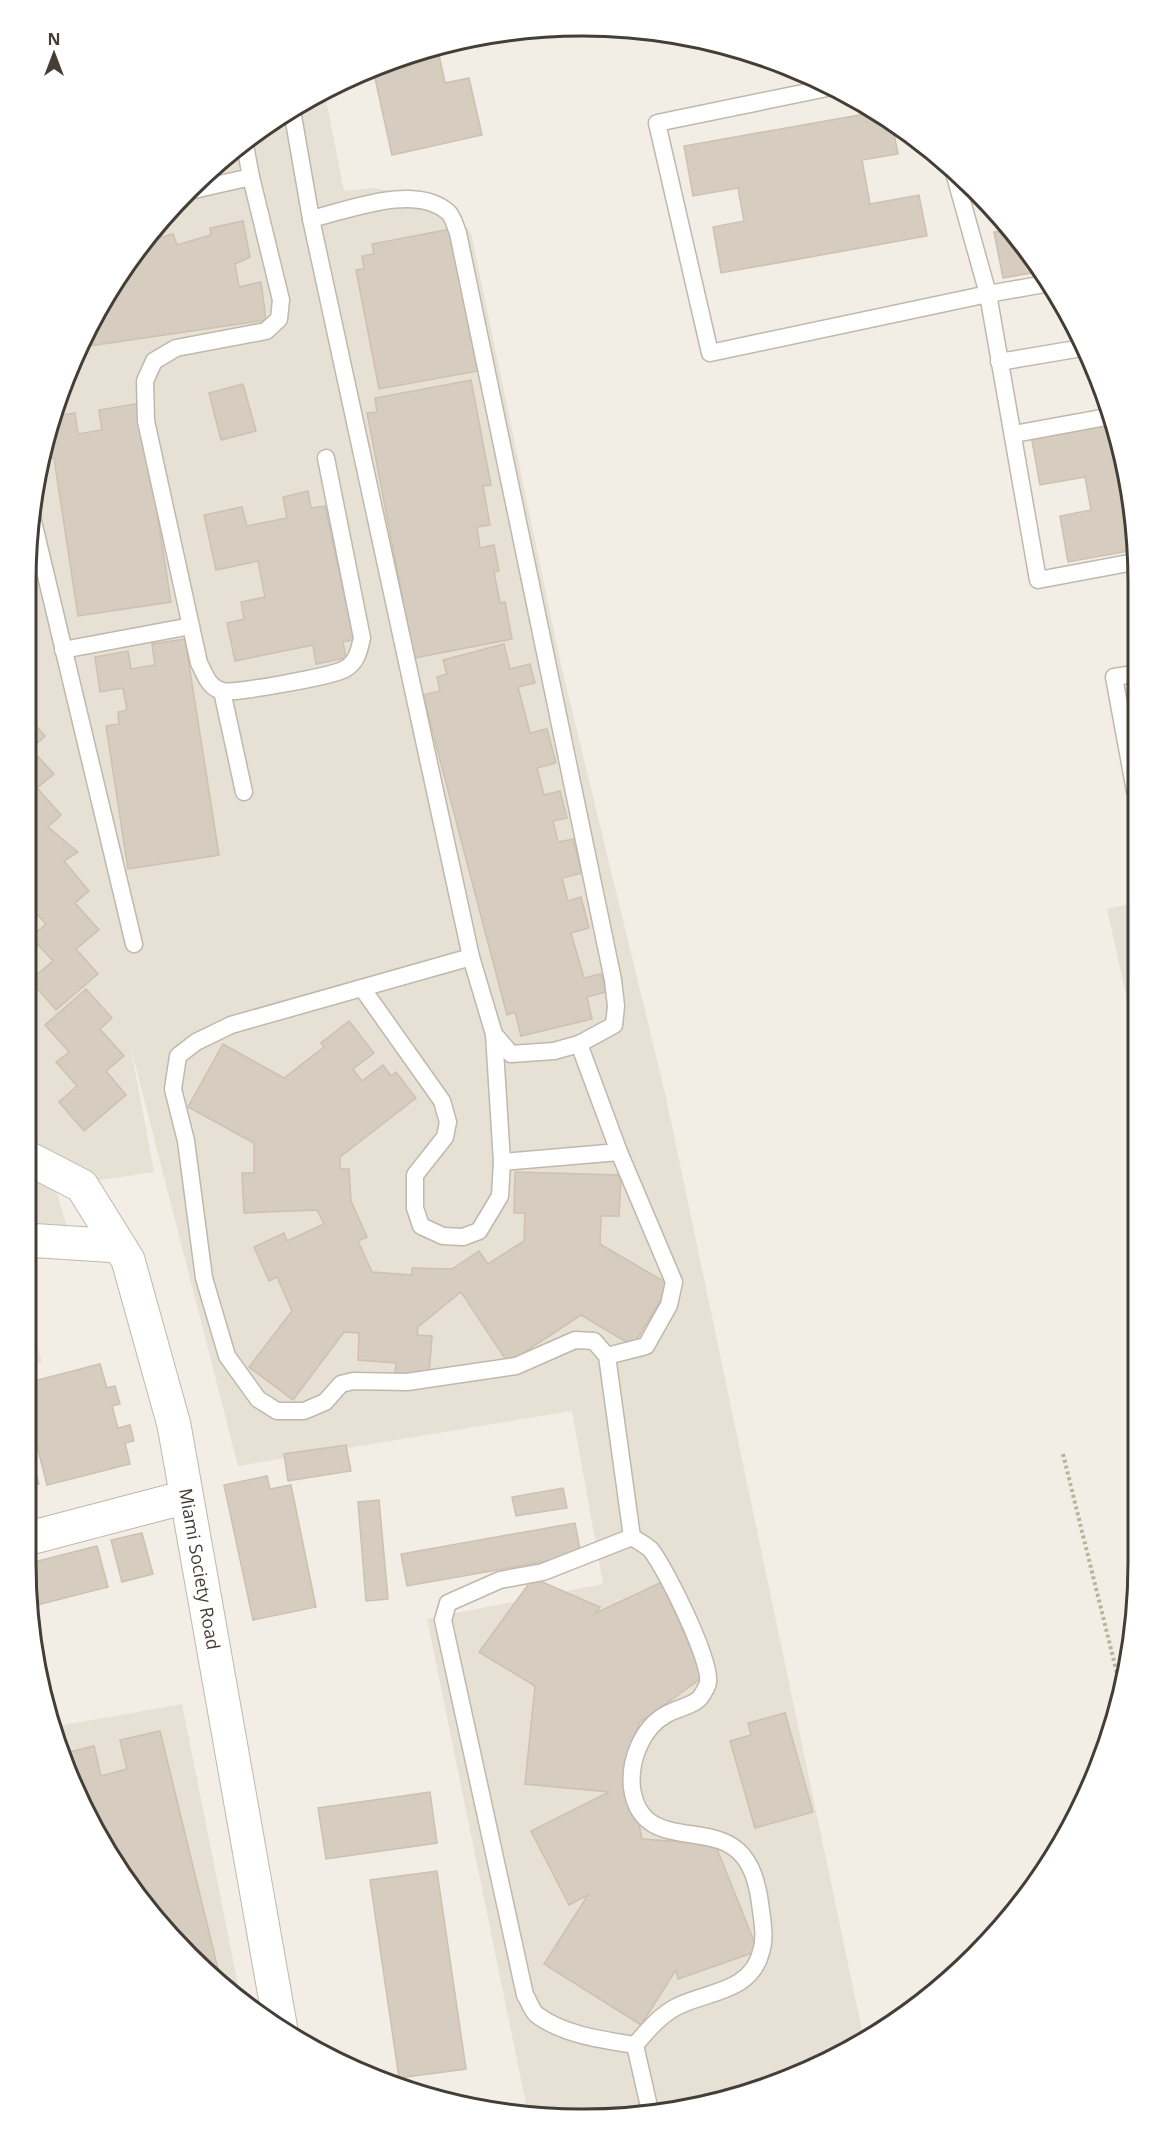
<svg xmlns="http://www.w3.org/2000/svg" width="1164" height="2145" font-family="'Open Sans',sans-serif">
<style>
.residential{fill:#e6e0d5}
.building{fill:#d6ccbf;stroke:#cdc1b0;stroke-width:1.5}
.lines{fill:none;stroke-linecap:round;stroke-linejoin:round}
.lane-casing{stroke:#c0b8ac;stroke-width:19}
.street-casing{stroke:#c0b8ac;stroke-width:35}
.path{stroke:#beb19c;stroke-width:4;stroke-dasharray:3 3;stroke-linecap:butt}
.lane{stroke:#fff;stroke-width:16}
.street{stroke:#fff;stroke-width:33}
.labels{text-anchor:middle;stroke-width:4.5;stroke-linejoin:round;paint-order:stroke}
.street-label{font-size:18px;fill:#443e36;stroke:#fff}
.rim{fill:none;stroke:#443e36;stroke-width:3}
</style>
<rect width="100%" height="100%" fill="#f2eee6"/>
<g class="residential">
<polygon points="324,90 344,191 373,188 446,200 471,233 560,661 665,1093 863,2035 795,2077 619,2118 527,2109 427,1619 603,1584 572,1411 238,1466 130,1044 154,1172 55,1187 77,1260 26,1258 27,546 45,438 100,304 163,215 243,141"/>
<polygon points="1135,903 1136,1039 1107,909"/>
<polygon points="26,1312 42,1362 26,1366"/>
<polygon points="182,1704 240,1995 141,1902 55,1742 53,1727"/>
</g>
<g class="building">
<polygon points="439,55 445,83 469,78 482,135 392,155 373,69"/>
<polygon points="876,112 892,123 898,154 862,160 870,204 919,195 927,236 721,273 713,227 744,221 738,188 693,196 684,146"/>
<polygon points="243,221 250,257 235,264 239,287 261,282 266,320 82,347 100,304 134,257 142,254 140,248 144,242 173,234 177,245 211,235 210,228"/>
<polygon points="451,229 478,371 379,389 356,270 364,269 362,256 374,254 372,244"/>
<polygon points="1007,230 1043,271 1003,278 994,232"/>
<polygon points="471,380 491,485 483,486 490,525 477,527 480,548 494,545 499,571 494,572 500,603 505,602 512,639 414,658 367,413 377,412 375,398"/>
<polygon points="243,384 256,431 221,440 209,393"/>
<polygon points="140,403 171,602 78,616 54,458 42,460 45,438 53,416 75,413 78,434 102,430 99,410"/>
<polygon points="1113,420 1134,510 1134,550 1068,562 1060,516 1091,510 1085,477 1040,485 1031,435"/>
<polygon points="308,491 311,508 325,506 354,640 343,642 346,658 316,664 313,645 235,661 227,623 244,619 241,602 265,597 258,561 216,570 204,515 242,507 247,526 287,518 283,497"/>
<polygon points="185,639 219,855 128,869 106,726 119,724 118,712 127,710 123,688 100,692 95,657 128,651 131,669 155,665 152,644"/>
<polygon points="504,644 510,669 530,664 535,683 518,687 530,733 547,729 556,763 537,768 544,795 560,791 567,818 553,821 558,842 573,839 582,873 562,878 568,901 581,897 589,928 571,933 584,978 601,974 606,992 587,997 592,1019 521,1036 515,1012 507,1015 423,695 440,691 437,677 447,674 443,660"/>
<polygon points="27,681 36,691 26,699"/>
<polygon points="26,715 45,736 31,749 54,774 37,788 61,815 48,827 78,852 64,861 89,891 75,903 99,930 76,949 98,974 56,1010 30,980 53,961 31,937 46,924 26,902 26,894 31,890 26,885"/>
<polygon points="86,989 112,1018 100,1029 124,1056 106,1071 126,1095 84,1131 59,1102 77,1086 56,1062 69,1052 45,1025"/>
<polygon points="349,1021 374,1053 353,1069 362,1081 383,1065 391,1076 396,1072 416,1098 340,1157 340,1169 349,1169 351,1201 367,1237 358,1241 372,1272 412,1275 412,1268 452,1269 479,1251 488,1264 524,1241 525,1213 514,1213 515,1172 621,1175 619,1216 601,1216 600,1244 670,1285 633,1346 581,1315 508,1363 461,1292 418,1327 417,1335 432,1336 429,1375 395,1373 396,1363 358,1360 359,1333 344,1332 293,1400 249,1367 292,1311 277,1277 269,1281 254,1247 284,1233 287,1241 324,1224 317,1210 244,1213 242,1173 254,1173 254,1143 188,1107 223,1044 284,1078 324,1047 321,1043"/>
<polygon points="100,1364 107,1388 115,1386 120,1404 112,1406 118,1428 130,1425 134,1441 125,1443 130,1464 47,1485 26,1403 26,1383"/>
<polygon points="26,1439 39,1484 26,1488"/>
<polygon points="346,1445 351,1471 288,1481 284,1454"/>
<polygon points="267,1476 270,1489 291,1485 316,1607 253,1620 224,1485"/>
<polygon points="563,1488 567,1508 516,1516 512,1497"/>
<polygon points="379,1500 388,1599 366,1601 358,1502"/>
<polygon points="575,1523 581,1555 407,1586 401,1554"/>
<polygon points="142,1533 153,1574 122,1582 111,1540"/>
<polygon points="97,1546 108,1587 33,1606 26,1564"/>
<polygon points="533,1578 600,1607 596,1613 662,1582 703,1677 639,1723 624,1781 630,1781 642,1839 715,1844 758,1951 678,1979 676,1970 641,2025 544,1964 588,1895 569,1905 531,1831 609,1792 525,1784 535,1686 479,1652"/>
<polygon points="785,1713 813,1812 755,1828 730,1741 751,1735 748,1723"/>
<polygon points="160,1731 219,1973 141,1902 61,1754 94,1746 101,1776 127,1769 120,1740"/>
<polygon points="430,1792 437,1843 326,1859 318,1808"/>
<polygon points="437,1871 466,2069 399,2078 370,1880"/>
</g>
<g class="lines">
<defs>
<g id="lane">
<polyline points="832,87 657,123 710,353 988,294 1038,580 1134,562"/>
<path d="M292 110 311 219C349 210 415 183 448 212 453 216 455 226 458 233L613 980 616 1006 614 1025 579 1044"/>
<polyline points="244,140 251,177"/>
<polyline points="953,169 988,294 1050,283"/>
<path d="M189 191 251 177 281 300 279 319 266 331 176 348 154 361 145 381 146 421 199 663C205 674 208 687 222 691 234 694 333 676 345 669 357 662 359 651 362 638L326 458"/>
<polyline points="311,219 471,957 494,1034 511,1054 554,1051 579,1044 619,1152 674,1282 669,1305 646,1346 607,1356"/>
<polyline points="999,362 1082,348"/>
<polyline points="1014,434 1112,416"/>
<polyline points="32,517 134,944"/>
<polyline points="63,650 191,626"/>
<polyline points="1134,674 1114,677 1135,791"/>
<polyline points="222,691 244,792"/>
<polyline points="471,957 231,1025 196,1042 178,1056 173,1089 186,1141 204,1278 227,1356 258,1399 277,1411 304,1411 325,1402 341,1384 353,1381 407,1382 516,1366 575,1340 594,1341 607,1356 632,1537"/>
<polyline points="362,988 442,1101 448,1122 445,1137 415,1175 415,1208 421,1226 443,1236 463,1237 479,1231 500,1196 502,1162 494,1034"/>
<polyline points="502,1162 619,1152"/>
<path d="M632 1537C638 1541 646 1545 651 1550 666 1569 711 1660 708 1682 708 1686 704 1691 702 1695 697 1705 677 1708 667 1714 642 1727 629 1761 632 1788 641 1854 713 1818 743 1856 753 1868 758 1888 760 1903 762 1919 766 1937 761 1952 751 1992 709 1991 678 2006 660 2015 648 2030 635 2045 603 2040 564 2035 537 2015 532 2011 529 2001 525 1995L443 1620 448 1603 500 1580 543 1572Z"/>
<polyline points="635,2045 650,2111"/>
</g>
<g id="street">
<polyline points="26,1157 82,1186 128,1260 174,1425 281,2030"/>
<polyline points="26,1240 119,1246"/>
<polyline points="26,1539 186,1497"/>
</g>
</defs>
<use href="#lane" class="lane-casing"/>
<use href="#street" class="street-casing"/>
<polyline class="path" points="1063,1454 1122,1694"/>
<use href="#lane" class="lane"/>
<use href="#street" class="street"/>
</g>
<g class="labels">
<g class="street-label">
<text transform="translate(199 1569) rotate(80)" y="6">Miami Society Road</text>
</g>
</g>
<path d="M0 0H1164V2145H0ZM582 36H582A546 546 0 0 1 1128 582V1563A546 546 0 0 1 582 2109H582A546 546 0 0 1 36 1563V582A546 546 0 0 1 582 36Z" fill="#fff" fill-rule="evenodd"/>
<path class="rim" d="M582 36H582A546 546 0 0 1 1128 582V1563A546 546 0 0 1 582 2109H582A546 546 0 0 1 36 1563V582A546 546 0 0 1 582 36Z"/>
<g transform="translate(54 54)" stroke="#ffffff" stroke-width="4.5" paint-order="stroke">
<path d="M0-4.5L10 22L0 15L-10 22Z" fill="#443e36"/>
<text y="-9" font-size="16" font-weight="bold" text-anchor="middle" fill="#443e36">N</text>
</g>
</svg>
